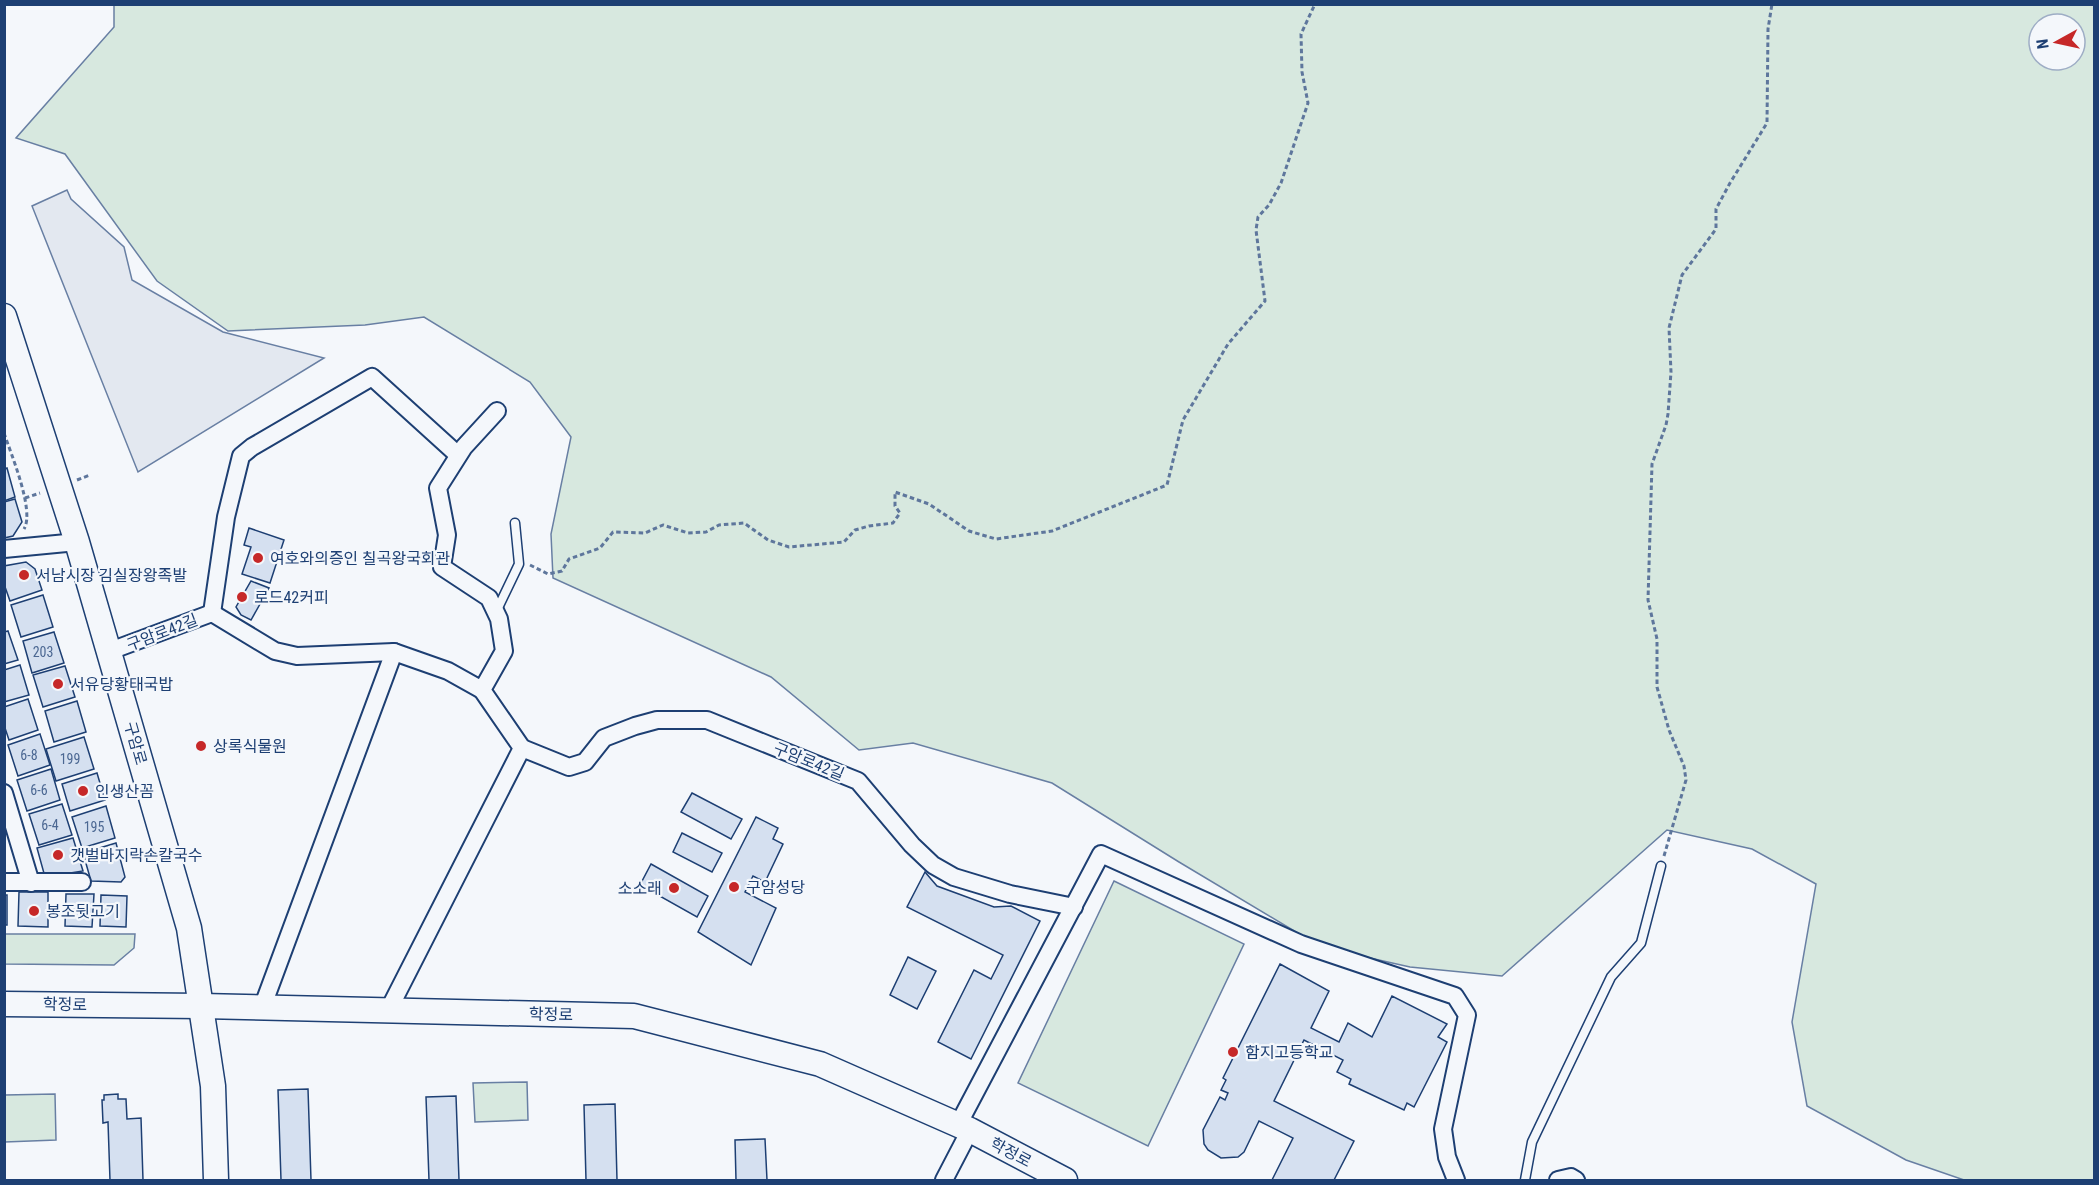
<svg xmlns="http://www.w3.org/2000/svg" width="2099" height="1185" font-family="'Roboto Condensed','Noto Sans KR',sans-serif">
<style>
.green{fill:#d7e8df;stroke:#687fa3;stroke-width:1.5;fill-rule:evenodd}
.parking{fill:#e3e8f0;stroke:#687fa3;stroke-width:1.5}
.building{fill:#d5e0f0;stroke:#1d3f73;stroke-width:1.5}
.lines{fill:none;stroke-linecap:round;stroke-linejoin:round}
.lane-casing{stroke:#1d3f73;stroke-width:11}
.street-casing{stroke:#1d3f73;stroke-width:20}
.secondary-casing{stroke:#1d3f73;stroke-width:27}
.path{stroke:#5e769c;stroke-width:3;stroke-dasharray:4.5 3;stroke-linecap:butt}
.lane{stroke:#f4f7fb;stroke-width:8}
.street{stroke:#f4f7fb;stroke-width:16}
.secondary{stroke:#f4f7fb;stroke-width:24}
.poi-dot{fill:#c62828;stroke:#f4f7fb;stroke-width:2}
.labels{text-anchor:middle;stroke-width:4.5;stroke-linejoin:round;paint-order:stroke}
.number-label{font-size:14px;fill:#4b6792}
.poi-label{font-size:16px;fill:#1d3f73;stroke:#f4f7fb;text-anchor:start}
.street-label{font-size:16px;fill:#1d3f73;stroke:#f4f7fb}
</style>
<rect width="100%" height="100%" fill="#f4f7fb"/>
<g class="green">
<path d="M114 5H2094V1180H1964L1906 1160 1807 1106 1792 1022 1816 884 1752 849 1667 830 1502 976 1410 967 1321 947 1179 862 1052 783 913 743 859 750 771 677 553 578 551 534 571 437 530 382 424 317 365 325 228 331 157 281 65 154 16 138 114 27ZM2039 24H2075V60H2039Z"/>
<polygon points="1114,881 1244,944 1148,1146 1018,1083"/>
<polygon points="5,934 135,934 134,948 114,965 5,964"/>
<polygon points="527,1082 528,1120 475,1122 473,1083"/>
<polygon points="55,1094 56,1140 5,1142 5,1095"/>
</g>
<polygon class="parking" points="67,190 71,199 124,247 132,280 223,332 324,358 138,472 32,206"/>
<g class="building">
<polygon points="7,468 15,497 4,501 4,469"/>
<polygon points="15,499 22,522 13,536 4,538 4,502"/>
<polygon points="249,528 284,540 270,583 242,574 251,547 244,545"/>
<polygon points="26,562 35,569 42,590 10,601 4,584 4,566"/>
<polygon points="251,581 269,588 251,620 241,615 236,607"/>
<polygon points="43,595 53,627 21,637 11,605"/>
<polygon points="8,631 18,660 4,664 4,632"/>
<polygon points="54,632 64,663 32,673 23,641"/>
<polygon points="20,665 29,695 4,702 4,670"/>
<polygon points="65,666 75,697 43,707 33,675"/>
<polygon points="28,699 38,730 9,740 4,725 4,707"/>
<polygon points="77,701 86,732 54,742 45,711"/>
<polygon points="40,734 50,765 18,776 8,745"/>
<polygon points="84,737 94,769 56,781 46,749"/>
<polygon points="51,769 60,800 27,811 17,780"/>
<polygon points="97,773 105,800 70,811 62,784"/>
<polygon points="692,793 742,819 731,839 681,812"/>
<polygon points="62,804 72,835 39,845 29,814"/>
<polygon points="106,806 115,838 82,848 72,817"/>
<polygon points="756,817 778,828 773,839 783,844 765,882 753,876 745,892 776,908 751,965 698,932"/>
<polygon points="682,833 722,853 712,872 673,852"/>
<polygon points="73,838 83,871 45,877 37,848"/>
<polygon points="116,843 125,877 121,882 91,881 83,853"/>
<polygon points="651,864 708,896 697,917 640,885"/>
<polygon points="925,872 937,886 994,907 1011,906 1040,921 971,1059 938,1042 974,970 991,979 1003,955 907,907"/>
<polygon points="19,892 48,892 48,927 18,926"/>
<polygon points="66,894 94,894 92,927 65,926"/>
<rect x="4" y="895" width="3" height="30"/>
<polygon points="101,895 127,896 126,927 100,926"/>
<polygon points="908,957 936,971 917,1009 890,995"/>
<polygon points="1280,964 1329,991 1311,1028 1339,1042 1348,1023 1372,1037 1392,996 1447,1024 1438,1037 1447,1042 1414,1107 1407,1103 1404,1110 1349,1084 1351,1079 1337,1072 1343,1060 1304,1040 1274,1101 1354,1141 1334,1180 1272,1180 1293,1138 1259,1121 1244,1152 1238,1157 1221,1158 1208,1150 1204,1144 1203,1130 1220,1097 1225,1100 1228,1093 1221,1090 1226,1080 1223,1078"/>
<polygon points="308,1089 311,1180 281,1180 278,1090"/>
<polygon points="118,1094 118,1099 126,1099 127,1119 141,1118 143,1180 110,1180 108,1122 103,1123 102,1100 104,1100 104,1095"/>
<polygon points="456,1096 459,1180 429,1180 426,1097"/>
<polygon points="615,1104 617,1180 586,1180 584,1105"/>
<polygon points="765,1139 767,1180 736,1180 735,1140"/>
</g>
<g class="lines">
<defs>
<g id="lane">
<polyline points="496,612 519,564 515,523"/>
<polyline points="1525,1180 1532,1142 1611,977 1641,943 1661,866"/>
</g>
<g id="street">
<polyline points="4,549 77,542"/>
<polyline points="212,613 226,517 241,456 252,447 372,377 458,455"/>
<polyline points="110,651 212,613 275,651 297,656 394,652 448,671 482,690"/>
<polyline points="522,748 569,767 585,762 604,738 635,726 657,720 707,720 858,781 912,845 933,865 954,877 1010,894 1074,907"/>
<polyline points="4,793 31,883"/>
<polyline points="4,882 82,882"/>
<polyline points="262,1008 394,652"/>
<polyline points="388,1011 522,748 482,690 504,651 499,619 489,598 442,567 447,535 438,488 464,447 497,411"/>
<polyline points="958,1125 1101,854 1301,944 1455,996 1467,1015 1443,1129 1447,1157 1456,1180"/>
<polyline points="944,1180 970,1130"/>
<polyline points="1558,1180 1571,1177 1576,1180"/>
</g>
<g id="secondary">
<polyline points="4,316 77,542 189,928 213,1086 216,1180"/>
<polyline points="4,1004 202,1006 634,1016 820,1064 970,1130 1065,1180"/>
</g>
</defs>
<use href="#lane" class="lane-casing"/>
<use href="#street" class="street-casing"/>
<use href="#secondary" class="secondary-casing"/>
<g class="path">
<path d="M4 433C11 454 35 511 24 529"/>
<polyline points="77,480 90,475"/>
<polyline points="25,498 40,493"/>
<polyline points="530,565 548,574 562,571 569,559 600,548 613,532 645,533 663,525 688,533 706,532 719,525 744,523 768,540 789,547 844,542 855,530 869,526 893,523 900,513 895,506 895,492 929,504 969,531 996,539 1052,531 1167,485 1183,420 1228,344 1265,301 1256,230 1258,217 1269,205 1281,183 1308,103 1302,72 1301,34 1315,4"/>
<polyline points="1664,856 1686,780 1684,766 1669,730 1657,687 1657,639 1648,600 1652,464 1666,425 1668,414 1671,372 1669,328 1682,275 1716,229 1716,209 1730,183 1767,123 1768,29 1772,4"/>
</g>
<use href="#lane" class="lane"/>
<use href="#street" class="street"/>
<use href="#secondary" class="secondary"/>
</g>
<g class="poi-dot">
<circle cx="258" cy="558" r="6"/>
<circle cx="24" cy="575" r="6"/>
<circle cx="242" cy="597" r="6"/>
<circle cx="58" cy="684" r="6"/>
<circle cx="201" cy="746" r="6"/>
<circle cx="83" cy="791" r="6"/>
<circle cx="58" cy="855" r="6"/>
<circle cx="734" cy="887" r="6"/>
<circle cx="674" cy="888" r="6"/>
<circle cx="34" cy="911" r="6"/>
<circle cx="1233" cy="1052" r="6"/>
</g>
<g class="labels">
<g class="number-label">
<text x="43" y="657">203</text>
<text x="29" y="760">6-8</text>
<text x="70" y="764">199</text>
<text x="39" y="795">6-6</text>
<text x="50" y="830">6-4</text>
<text x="94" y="832">195</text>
</g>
<g class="poi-label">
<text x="270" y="564">여호와의증인 칠곡왕국회관</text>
<text x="36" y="581">서남시장 김실장왕족발</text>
<text x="254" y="603">로드42커피</text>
<text x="70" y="690">서유당황태국밥</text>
<text x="213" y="752">상록식물원</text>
<text x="95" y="797">인생산꼼</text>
<text x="70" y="861">갯벌바지락손칼국수</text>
<text x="746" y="893">구암성당</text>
<text x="662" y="894" text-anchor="end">소소래</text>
<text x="46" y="917">봉조뒷고기</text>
<text x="1245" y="1058">함지고등학교</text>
</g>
<g class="street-label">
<text transform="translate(162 632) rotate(-21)" y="6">구암로42길</text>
<text transform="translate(136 743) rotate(74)" y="6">구암로</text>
<text transform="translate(809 761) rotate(22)" y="6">구암로42길</text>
<text transform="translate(65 1004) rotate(1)" y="6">학정로</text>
<text transform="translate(551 1014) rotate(1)" y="6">학정로</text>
<text transform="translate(1011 1152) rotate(28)" y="6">학정로</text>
</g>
</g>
<rect width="2099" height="1185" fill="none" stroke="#1d3f73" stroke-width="12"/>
<g transform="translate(2057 42) rotate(262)"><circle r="28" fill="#f4f7fb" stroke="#9eadc5" stroke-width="1.5"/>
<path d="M0-4.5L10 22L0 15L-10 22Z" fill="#c62828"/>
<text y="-9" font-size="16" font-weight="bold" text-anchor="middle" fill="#1d3f73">N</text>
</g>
</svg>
